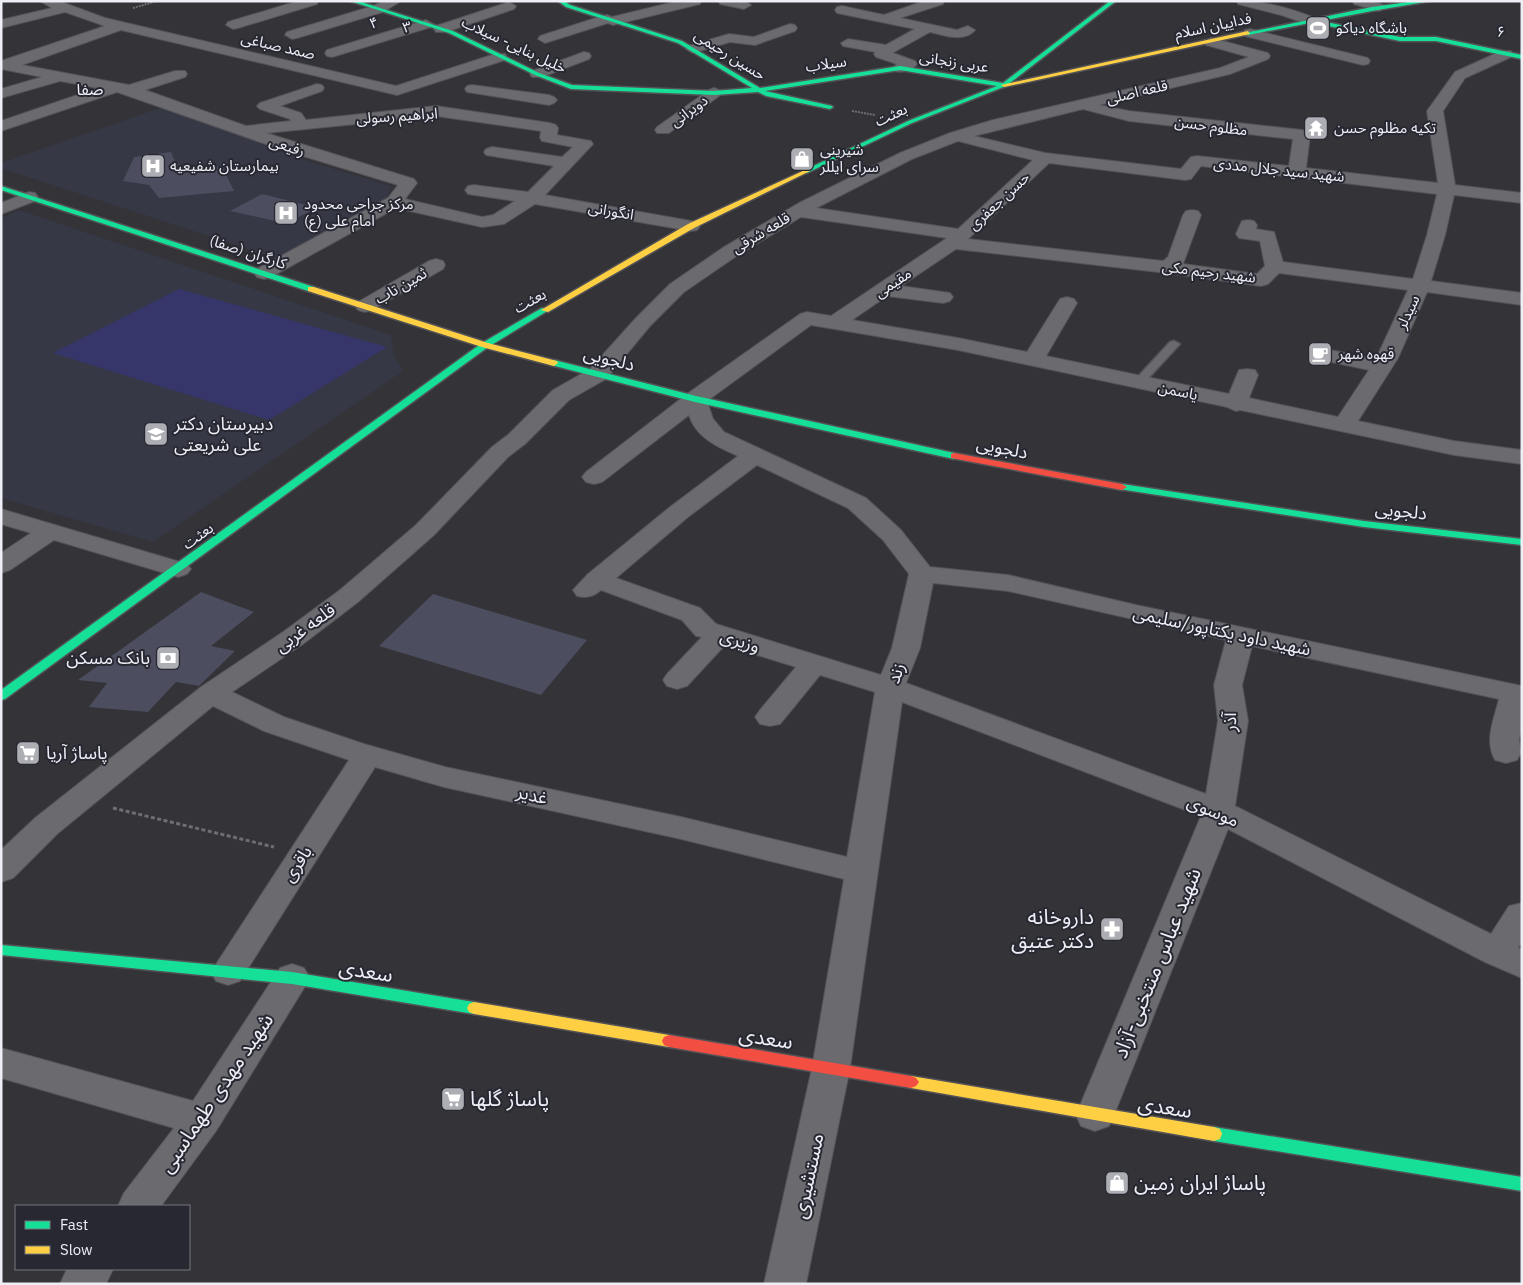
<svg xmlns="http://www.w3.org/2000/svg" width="1523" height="1285" font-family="'IBM Plex Sans','Noto Sans Arabic',sans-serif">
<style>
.built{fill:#363846}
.green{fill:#36366b}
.building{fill:#4c4d5e}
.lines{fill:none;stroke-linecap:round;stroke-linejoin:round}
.lane-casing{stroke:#525257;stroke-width:3}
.street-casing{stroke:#525257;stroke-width:2}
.fast-casing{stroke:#525257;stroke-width:3}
.slow-casing{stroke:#525257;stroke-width:3}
.jam-casing{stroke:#525257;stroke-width:3}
.path-far1{stroke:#6e6e71;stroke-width:2;stroke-dasharray:2 1;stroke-linecap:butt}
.path{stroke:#6e6e71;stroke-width:3;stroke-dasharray:4 2.5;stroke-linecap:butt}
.lane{fill:#6a6a6f;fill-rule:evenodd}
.street{fill:#6a6a6f;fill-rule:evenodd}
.fast{fill:#16e098;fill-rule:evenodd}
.slow{fill:#ffcf43;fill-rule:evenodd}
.jam{fill:#f24e42;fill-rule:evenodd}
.labels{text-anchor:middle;stroke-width:4;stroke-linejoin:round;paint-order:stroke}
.far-street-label{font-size:15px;fill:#eeeff6;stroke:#272831}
.far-poi-label{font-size:15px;fill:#eeeff6;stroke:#272831;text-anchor:start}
.far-neighbourhood-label{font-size:16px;fill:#eeeff6;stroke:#272831}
.street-label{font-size:18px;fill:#eeeff6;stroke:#272831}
.poi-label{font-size:18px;fill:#eeeff6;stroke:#272831;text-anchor:start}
.near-poi-label{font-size:21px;fill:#eeeff6;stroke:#272831;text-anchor:start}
.near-street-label{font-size:21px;fill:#eeeff6;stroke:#272831}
</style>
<rect width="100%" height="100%" fill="#333338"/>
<g class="built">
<polygon points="163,107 311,162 391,186 387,199 279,259 1,168 1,163"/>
<polygon points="19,210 391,335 394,356 403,371 153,542 1,498 1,218"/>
</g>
<polygon class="green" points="179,289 387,347 269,420 53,353"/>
<g class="building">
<polygon points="171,152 176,164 206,168 222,166 234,191 159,198 149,185 123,181 134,157"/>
<polygon points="262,194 318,208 285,223 230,211"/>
<polygon points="201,592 254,612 211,646 235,651 199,686 176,682 148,712 89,707 107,683 78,680"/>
<polygon points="433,594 587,640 541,695 379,646"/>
</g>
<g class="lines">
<defs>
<polygon id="lane" points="1174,341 1180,344 1178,346 1142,385 1134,385 1132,383 1134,381 1170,342"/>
<g id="street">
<path d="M40 1H59L105 18 396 86 495 54H505L507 57 505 60 397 95 121 30 22 65 129 85 175 71H185L187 74 185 77 145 90 246 126 291 121 290 119 260 109 257 106 260 103 317 84 322 85 324 88 322 91 280 106 301 113 306 120 436 106 550 123 556 125 558 128 557 135 591 141 593 144 545 195 691 221 697 222 700 226 697 230 691 231 535 204 504 224 482 227 396 208 271 277 264 279 257 277 254 273 257 269 388 198 398 185 280 149 117 92 1 131V121L98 88 60 81 1 98V89L42 77 1 69V61L105 26 65 12 1 28V20L52 8ZM436 116 541 131 540 138 542 141 573 147 562 157 492 147 486 149 484 152 486 155 554 166 528 192 474 185 468 186 465 190 468 194 515 201 493 215 482 217 405 199 417 183 414 179 266 133Z"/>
<polygon points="298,1 318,1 317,4 238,28 233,29 226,25 228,22"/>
<polygon points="384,1 401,1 383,12 297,38 292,39 285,35 287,32 373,6"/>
<polygon points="678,1 701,1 700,4 613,25 608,23 545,43 538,39 540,36 602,16 607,15 612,17"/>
<polygon points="719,1 745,1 751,5 744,9 720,4"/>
<path d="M924 1H944L943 4 900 18 957 30 968 26 975 30C964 43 944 35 930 32L894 52 893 53 915 61 917 64C913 70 902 73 895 71L893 68 897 64 876 57 874 54 875 52 843 46 841 43 848 39 886 45 915 29 837 13 835 10 837 7 842 6 884 15Z"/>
<path d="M1237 1C1265 1 1289 8 1315 18L1317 21 1310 25 1281 15 1238 4Z"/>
<path d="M1353 1C1363 1 1378 0 1386 7L1379 11 1354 4Z"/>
<polygon points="509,2 516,6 514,9 446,32 436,32 434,29 436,26"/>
<polygon points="426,20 433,24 431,27 332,57 327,56 325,53 327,50"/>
<polygon points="790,24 795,25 797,28 795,31 755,45 730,42 693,53 686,49 688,46 729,34 754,37"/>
<polygon points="1250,29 1368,58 1370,61 1368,64 1363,65 1245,36 1243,33 1245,30"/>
<path d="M1211 38 1268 53 1270 56 1268 59 1230 74 1099 105 1129 111 1302 130 1308 132 1310 135 1306 168 1438 183 1427 111 1455 72 1501 51H1511L1513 54 1511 57 1465 78 1443 111 1455 185 1522 193V203L1454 195 1445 235 1431 281 1522 293V305L1427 292 1398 358 1358 421 1454 441 1522 450V464L1454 455 1240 410 1236 411 1227 407 958 350 811 325 707 401 713 419 724 432 866 498 901 530 930 567 1008 575 1136 605 1522 686V727L1519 740 1521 753 1517 760 1506 763 1495 760C1484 741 1494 719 1499 699L1252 646 1242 685 1248 721 1235 806 1491 934 1509 906 1522 903V942L1518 948 1522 949V978L1485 962 1228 829 1114 1115 1109 1126 1095 1131 1081 1126 1076 1115 1201 816 902 702 850 1068 806 1284H764L812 1068 844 879 681 839 444 787 375 767 240 981 228 985 216 981 211 972 349 760 264 731 213 706 57 834 13 878 1 882V850L35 818 201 687 283 632 340 590 416 525 492 447 509 434 553 390 590 369 636 318 670 284 724 247 799 203 900 153 950 133 993 120 1220 68 1249 57 1206 45 1204 42ZM1083 109 1129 121 1293 139 1289 166 1197 156 1191 157 1181 169 1045 153 974 136ZM958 141 1033 160 958 229 816 208 912 159ZM1049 163 1185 180 1191 179 1201 166 1437 194 1427 235 1413 279 1283 262 1274 232 1256 229 1257 225 1254 221 1248 220 1242 221 1236 234 1239 238 1260 241 1265 266 1257 274 1183 264 1201 215 1198 211 1192 210 1186 211 1183 215 1168 257 1163 261 968 239ZM801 217 947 238 831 316 807 312 800 314 687 394 586 472 582 477 586 482 594 484 602 482 689 415C696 438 718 447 738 456L670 507 588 574 573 590 577 596C587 598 593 597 601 590L682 620 696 636 702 637 667 674 663 680 667 686 677 689 687 686 725 645 796 667 760 710 755 717 760 724 770 726 780 724 820 675 875 692 847 857 681 817 445 767 364 744 284 717 232 692 303 644 358 602 434 535 508 457 525 444 569 400 606 379 650 326 684 292 738 255ZM956 249 1167 273 1261 286 1268 284 1279 273 1408 290 1376 359 1320 348 1313 350 1310 354 1313 358 1369 370 1338 417 1249 398 1258 375 1255 370 1247 369 1239 370 1229 394 1046 356 1077 303 1074 299 1067 297 1060 299 1027 352 958 338 852 320 887 296 943 303 950 301 953 297 950 293 901 286ZM757 465 848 508 883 540 909 574 892 648 881 675 716 624 700 608 616 578 688 517ZM933 583 1008 591 1226 640 1214 685 1218 721 1206 794 906 683 920 648Z"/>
<polygon points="584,52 589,53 591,56 589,59 542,77 532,77 530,74 532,71"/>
<polygon points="472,85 549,95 554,97 557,100 554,103 549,105 467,92 465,89 467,86"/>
<polygon points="714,88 719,90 722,93 719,96 669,133 657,133 655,130 657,127 709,90"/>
<polygon points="29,192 35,193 38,197 35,201 1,214 1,203"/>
<polygon points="436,259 443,261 445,265 443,269 372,310 365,312 358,310 355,306 358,302 429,261"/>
<polygon points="1,509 187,564 191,569 187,574 178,577 54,540 10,570 1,573 1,553 31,533 1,524"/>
<polygon points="292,964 304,968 310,978 304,988 216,1131 161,1206 118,1206 124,1193 174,1128 1,1078 1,1048 193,1101 280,968"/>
<polygon points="67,1269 113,1269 106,1284 60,1284"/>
</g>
<g id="fast">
<polygon points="350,1 358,1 453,31 539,73 572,85 714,91 752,88 678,43 566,7 558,1 564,1 570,5 682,41 760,88 900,66 1003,83 1110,1 1116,1 1006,86 912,123 807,173 805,172 805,170 908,121 997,86 900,70 765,91 832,106 833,107 830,109 766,96 758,92 714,95 571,89 535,75 449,33"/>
<polygon points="1416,1 1431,1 1372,11 1248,35 1245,33 1372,7"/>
<polygon points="1321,21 1400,37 1436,37 1522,55 1522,59 1436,41 1400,41 1319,24"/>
<polygon points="1,186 314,287 315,289 308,291 1,190"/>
<polygon points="542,308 549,310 488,347 5,699 1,700 1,690 482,343"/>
<polygon points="554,360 696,396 954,453 959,456 954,459 695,402 551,365 550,363"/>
<polygon points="1122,484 1364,521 1522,539 1522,545 1364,527 1119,489 1117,487"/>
<polygon points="1,945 292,972 474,1002 479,1004 481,1008 479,1012 474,1014 292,984 1,955"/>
<polygon points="1214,1127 1522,1177 1522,1191 1214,1141 1208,1139 1206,1134 1208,1129"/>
</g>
<g id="slow">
<polygon points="1248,31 1250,34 1004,87 1001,85"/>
<polygon points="805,170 810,171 694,228 548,312 541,310 688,224"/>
<polygon points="308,287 314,287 488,343 557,361 558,363 554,366 482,347 308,291"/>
<polygon points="474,1002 669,1035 674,1037 676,1041 674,1045 669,1047 474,1014 469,1012 467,1008 469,1004"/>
<polygon points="911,1076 1214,1127 1220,1129 1222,1134 1220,1139 1214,1141 911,1088 906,1086 903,1082 906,1078"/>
</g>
<g id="jam">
<polygon points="954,453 1122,484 1127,487 1122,490 951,458 951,454"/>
<polygon points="669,1035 911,1076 916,1078 919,1082 916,1086 911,1088 669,1047 664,1045 662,1041 664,1037"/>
</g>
</defs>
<use href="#lane" class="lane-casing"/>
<use href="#street" class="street-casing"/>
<use href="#fast" class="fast-casing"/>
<use href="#slow" class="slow-casing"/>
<use href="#jam" class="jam-casing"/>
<g class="path-far1">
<polyline points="133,8 157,1"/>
<polyline points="852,111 875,115"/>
</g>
<polyline class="path" points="113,808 274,847"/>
<use href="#lane" class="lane"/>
<use href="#street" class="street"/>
<use href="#fast" class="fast"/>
<use href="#slow" class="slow"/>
<use href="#jam" class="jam"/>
</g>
<defs>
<symbol id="stadium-square" viewBox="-11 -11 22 22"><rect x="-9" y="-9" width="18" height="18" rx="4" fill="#adadb4" stroke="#272831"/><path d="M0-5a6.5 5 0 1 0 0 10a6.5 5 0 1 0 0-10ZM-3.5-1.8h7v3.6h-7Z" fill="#fff"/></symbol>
<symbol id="temple-square" viewBox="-11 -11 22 22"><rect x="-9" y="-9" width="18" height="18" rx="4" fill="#adadb4" stroke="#272831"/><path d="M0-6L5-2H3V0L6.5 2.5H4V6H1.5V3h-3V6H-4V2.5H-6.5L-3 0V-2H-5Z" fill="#fff"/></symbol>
<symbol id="shop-square" viewBox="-11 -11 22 22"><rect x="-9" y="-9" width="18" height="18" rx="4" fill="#adadb4" stroke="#272831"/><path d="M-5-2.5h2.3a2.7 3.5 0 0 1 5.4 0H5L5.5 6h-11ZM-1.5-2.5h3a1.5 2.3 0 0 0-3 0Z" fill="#fff"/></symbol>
<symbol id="hospital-square" viewBox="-11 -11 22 22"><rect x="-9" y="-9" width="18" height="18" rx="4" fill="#adadb4" stroke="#272831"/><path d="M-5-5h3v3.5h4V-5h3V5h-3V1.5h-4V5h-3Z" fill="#fff"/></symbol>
<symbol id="cafe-square" viewBox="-11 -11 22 22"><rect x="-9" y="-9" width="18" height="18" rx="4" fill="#adadb4" stroke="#272831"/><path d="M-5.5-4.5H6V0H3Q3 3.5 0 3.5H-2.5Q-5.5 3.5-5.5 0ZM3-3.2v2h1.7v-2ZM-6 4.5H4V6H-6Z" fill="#fff"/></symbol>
<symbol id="school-square" viewBox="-11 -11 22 22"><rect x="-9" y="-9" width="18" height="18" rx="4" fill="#adadb4" stroke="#272831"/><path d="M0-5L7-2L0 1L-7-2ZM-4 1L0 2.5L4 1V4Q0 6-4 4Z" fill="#fff"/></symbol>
<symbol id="bank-square" viewBox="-11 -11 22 22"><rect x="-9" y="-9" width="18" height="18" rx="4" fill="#adadb4" stroke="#272831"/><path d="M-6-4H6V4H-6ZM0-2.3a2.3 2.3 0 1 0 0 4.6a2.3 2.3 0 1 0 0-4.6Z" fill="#fff"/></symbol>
<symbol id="supermarket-square" viewBox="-11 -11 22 22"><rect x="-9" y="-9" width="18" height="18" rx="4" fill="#adadb4" stroke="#272831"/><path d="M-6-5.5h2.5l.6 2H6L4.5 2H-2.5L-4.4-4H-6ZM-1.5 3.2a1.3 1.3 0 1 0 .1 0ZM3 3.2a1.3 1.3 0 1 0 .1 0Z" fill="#fff"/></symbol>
<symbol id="pharmacy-square" viewBox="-11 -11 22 22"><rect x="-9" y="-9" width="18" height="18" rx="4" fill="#adadb4" stroke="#272831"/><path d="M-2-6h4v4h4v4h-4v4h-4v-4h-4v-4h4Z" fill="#fff"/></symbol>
</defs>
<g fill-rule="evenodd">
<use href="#stadium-square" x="1304" y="14" width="28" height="28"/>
<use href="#temple-square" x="1302" y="114" width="28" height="28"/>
<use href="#shop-square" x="788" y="145" width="28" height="28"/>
<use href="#hospital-square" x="139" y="152" width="28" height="28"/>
<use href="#hospital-square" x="272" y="199" width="28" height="28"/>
<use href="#cafe-square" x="1306" y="340" width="28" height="28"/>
<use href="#school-square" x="142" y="420" width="28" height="28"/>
<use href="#bank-square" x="154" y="644" width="28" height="28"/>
<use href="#supermarket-square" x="14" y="739" width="28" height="28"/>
<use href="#pharmacy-square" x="1098" y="915" width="28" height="28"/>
<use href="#supermarket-square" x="439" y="1085" width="28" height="28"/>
<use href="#shop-square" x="1103" y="1169" width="28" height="28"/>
</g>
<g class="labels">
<g class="far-street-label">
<text transform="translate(374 23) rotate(-17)" y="5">۴</text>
<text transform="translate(1213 26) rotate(-12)" y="5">فداییان اسلام</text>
<text transform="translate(407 27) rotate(-15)" y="5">۳</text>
<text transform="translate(1501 32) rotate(-1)" y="5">۶</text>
<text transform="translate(514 45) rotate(25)" y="5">خلیل بنایی- سیلاب</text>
<text transform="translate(278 46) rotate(13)" y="5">صمد صباغی</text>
<text transform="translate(730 55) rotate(32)" y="5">حسین رحیمی</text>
<text transform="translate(954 62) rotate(9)" y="5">عربی زنجانی</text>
<text transform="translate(826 64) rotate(-8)" y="5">سیلاب</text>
<text transform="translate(1137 92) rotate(-13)" y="5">قلعه اصلی</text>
<text transform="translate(689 111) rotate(-36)" y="5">دویرانی</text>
<text transform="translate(891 115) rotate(-25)" y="5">بعثت</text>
<text transform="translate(397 116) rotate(-4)" y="5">ابراهیم رسولی</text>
<text transform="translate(1211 126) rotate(7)" y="5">مظلوم حسن</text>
<text transform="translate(287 146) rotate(18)" y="5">رفیعی</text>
<text transform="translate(1279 170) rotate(6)" y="5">شهید سید جلال مددی</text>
<text transform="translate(999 201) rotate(-43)" y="5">حسن جعفری</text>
<text transform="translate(611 211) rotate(10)" y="5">انگورانی</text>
<text transform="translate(761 233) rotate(-31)" y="5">قلعه شرقی</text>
<text transform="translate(248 252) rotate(18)" y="5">کارگران (صفا)</text>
<text transform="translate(1209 272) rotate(7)" y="5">شهید رحیم مکی</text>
<text transform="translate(893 283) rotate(-34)" y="5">مقیمی</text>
<text transform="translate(401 286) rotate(-30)" y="5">ثمین تاب</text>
<text transform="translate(530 301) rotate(-30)" y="5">بعثت</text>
<text transform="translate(1408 312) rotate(-65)" y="5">سیدلر</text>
<text transform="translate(1178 391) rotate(12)" y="5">یاسمن</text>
<text transform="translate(198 536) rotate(-36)" y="5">بعثت</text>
</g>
<g class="far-poi-label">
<text x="1336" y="33">باشگاه دیاکو</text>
<text x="1334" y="133">تکیه مظلوم حسن</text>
<text x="820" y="155">شیرینی<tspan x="820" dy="17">سرای ایللر</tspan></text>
<text x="170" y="171">بیمارستان شفیعیه</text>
<text x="304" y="209">مرکز جراحی محدود<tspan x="304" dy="17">امام علی (ع)</tspan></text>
<text x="1338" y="359">قهوه شهر</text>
</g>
<g class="far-neighbourhood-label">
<text x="90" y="95">صفا</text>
</g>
<g class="street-label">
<text transform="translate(609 359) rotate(14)" y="6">دلجویی</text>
<text transform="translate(1002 448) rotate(11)" y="6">دلجویی</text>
<text transform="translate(1401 511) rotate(6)" y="6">دلجویی</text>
<text transform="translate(305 628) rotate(-36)" y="6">قلعه غربی</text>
<text transform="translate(1222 631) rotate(12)" y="6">شهید داود یکتاپور/سلیمی</text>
<text transform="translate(740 641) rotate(17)" y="6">وزیری</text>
<text transform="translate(896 673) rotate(-70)" y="6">زند</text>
<text transform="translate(1230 722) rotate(-89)" y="6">آذر</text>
<text transform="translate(532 795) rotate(13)" y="6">غدیر</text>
<text transform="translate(1213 811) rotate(23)" y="6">موسوی</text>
<text transform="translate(297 864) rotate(-57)" y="6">باقری</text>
</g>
<g class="poi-label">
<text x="174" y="430">دبیرستان دکتر<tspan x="174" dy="21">علی شریعتی</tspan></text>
<text x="150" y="664" text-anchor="end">بانک مسکن</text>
<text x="46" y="759">پاساژ آریا</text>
</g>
<g class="near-poi-label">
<text x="1094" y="924" text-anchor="end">داروخانه<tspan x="1094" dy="24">دکتر عتیق</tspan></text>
<text x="470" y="1106">پاساژ گلها</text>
<text x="1134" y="1190">پاساژ ایران زمین</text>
</g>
<g class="near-street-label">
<text transform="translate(1157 963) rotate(-68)" y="7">شهید عباس منتخبی-آزاد</text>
<text transform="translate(366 971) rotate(9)" y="7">سعدی</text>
<text transform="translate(766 1038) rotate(9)" y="7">سعدی</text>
<text transform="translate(216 1093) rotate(-56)" y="7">شهید مهدی طهماسبی</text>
<text transform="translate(1165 1107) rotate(9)" y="7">سعدی</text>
<text transform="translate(808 1176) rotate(-78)" y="7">مستشیری</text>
</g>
</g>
<rect width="1523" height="1285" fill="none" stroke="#eeeff6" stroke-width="5"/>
<rect x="15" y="1205" width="175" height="65" fill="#272831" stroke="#777880"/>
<rect x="25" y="1221" width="25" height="8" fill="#16e098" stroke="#777880"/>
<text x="60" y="1230" font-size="15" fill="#eeeff6">Fast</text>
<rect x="25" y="1246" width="25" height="8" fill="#ffcf43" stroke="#777880"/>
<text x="60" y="1255" font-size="15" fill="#eeeff6">Slow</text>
</svg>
